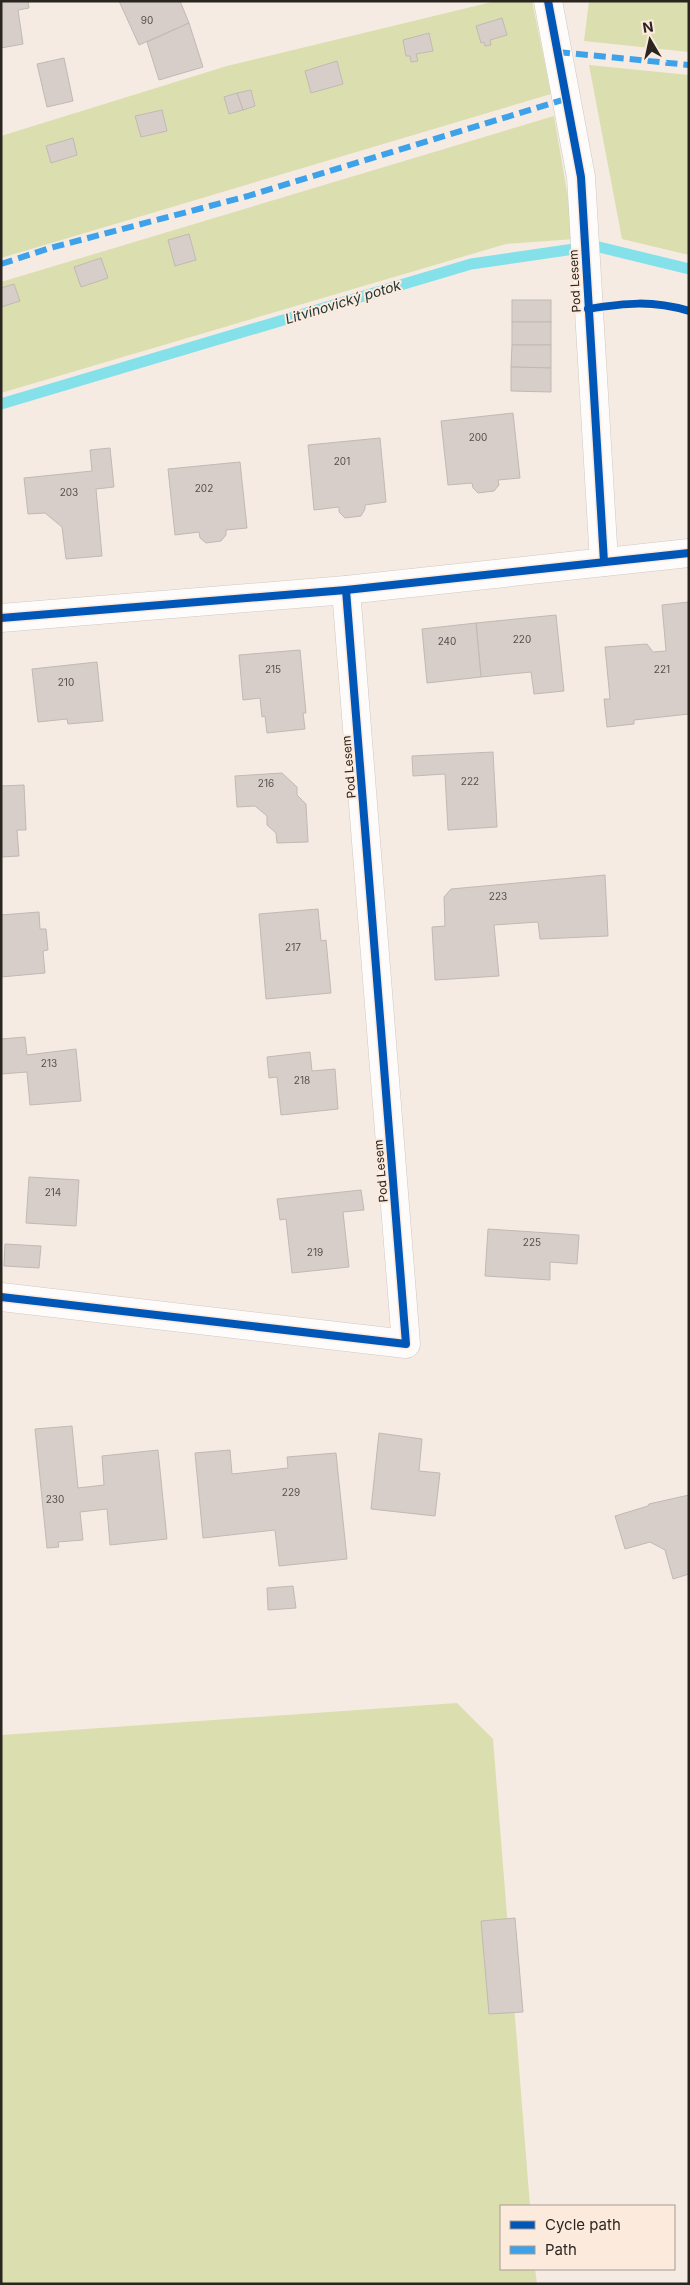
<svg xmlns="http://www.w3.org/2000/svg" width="690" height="2285" font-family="Inter,sans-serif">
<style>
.green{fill:#dbdeae}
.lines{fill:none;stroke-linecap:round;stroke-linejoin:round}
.stream{stroke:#84e1e9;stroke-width:11}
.building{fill:#d7cec9;stroke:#c1b9b4}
.minor-casing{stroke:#d0c8c2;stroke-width:29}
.minor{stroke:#fefcfb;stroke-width:28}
.quiet{stroke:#3ea2ea;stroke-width:6;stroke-dasharray:12 6;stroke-linecap:butt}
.cycleway-casing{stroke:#fceadc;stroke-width:11}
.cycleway{stroke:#0057b8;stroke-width:8}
.labels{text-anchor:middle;stroke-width:4;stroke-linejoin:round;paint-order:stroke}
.number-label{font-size:10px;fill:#564f4a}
.street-label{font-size:12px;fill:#2b2520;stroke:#fceadc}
.water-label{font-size:14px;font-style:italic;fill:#1c3436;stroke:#fceadc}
</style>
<rect width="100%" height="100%" fill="#f5ebe3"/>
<g class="green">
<polygon points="496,1 532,1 551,94 1,258 1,136 227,66"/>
<polygon points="589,1 689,1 689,52 584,41"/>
<polygon points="589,65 689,75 689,255 622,239"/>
<polygon points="554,116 575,239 506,244 1,393 1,282"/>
<polygon points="457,1703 493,1739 530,2206 501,2206 501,2269 535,2269 537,2284 1,2284 1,1735"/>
</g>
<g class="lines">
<polyline class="stream" points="1,404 471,264 595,246 689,269"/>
</g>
<g class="building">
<polygon points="1,1 28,1 29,8 18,10 23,44 1,48"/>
<polygon points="119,1 180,1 189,23 139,45"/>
<polygon points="502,18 507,35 490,40 491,45 485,46 484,42 481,43 476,26"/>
<polygon points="189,23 203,67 159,80 147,42"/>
<polygon points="429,33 433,51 416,54 418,61 411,62 410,56 406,56 403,40"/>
<polygon points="64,58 73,101 47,107 37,64"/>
<polygon points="337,61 343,84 311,93 305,71"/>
<polygon points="251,90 255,106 243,110 237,93"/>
<polygon points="237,93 243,110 229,114 224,97"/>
<polygon points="162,110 167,131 141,137 135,116"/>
<polygon points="73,138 77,155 51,163 46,146"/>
<polygon points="189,234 196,260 175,266 168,240"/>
<polygon points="101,258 108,278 81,287 74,267"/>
<polygon points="14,284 20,301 1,307 1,288"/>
<rect x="512" y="300" width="39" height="22"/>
<rect x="512" y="322" width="39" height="23"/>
<polygon points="512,345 551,345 551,368 511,367"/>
<polygon points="511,367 551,368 551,392 511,391"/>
<polygon points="513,413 520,478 498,480 499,485 494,491 478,493 473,488 472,483 448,485 441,421"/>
<polygon points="380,438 386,502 365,505 365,509 361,516 345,518 339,512 339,507 314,510 308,445"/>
<polygon points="110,448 114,487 96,489 102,556 66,559 62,527 45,513 28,514 24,478 92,471 90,450"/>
<polygon points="240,462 247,528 226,530 226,535 221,541 206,543 200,538 199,532 175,535 168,469"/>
<polygon points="689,602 689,714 634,720 634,724 607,727 604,699 610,699 605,647 647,644 653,652 666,651 662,605"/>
<polygon points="556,615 564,691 534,694 531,672 481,677 476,623"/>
<polygon points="476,623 481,677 427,683 422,629"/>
<polygon points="300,650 306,713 303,713 305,729 267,733 265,716 262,717 260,698 243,700 239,655"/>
<polygon points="97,662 103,721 68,724 67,719 38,722 32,669"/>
<polygon points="493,752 497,827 448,830 445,774 413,776 412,756"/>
<polygon points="282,773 297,787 297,795 306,804 308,842 277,843 276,833 267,825 267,816 255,806 237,807 235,776"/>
<polygon points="24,785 26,830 17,830 19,856 1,857 1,786"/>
<polygon points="605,875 608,936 540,939 538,922 494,925 499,976 435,980 432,927 445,926 444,897 451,889"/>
<polygon points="318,909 321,941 326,940 331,993 266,999 259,914"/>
<polygon points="39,912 40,929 46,929 48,950 43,951 45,973 1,977 1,915"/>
<polygon points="25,1037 27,1055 76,1049 81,1101 30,1105 27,1072 1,1074 1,1039"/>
<polygon points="310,1052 312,1071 335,1069 338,1109 281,1115 277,1077 269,1078 267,1057"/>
<polygon points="29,1177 79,1180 76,1226 26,1223"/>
<polygon points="361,1190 364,1210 343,1212 349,1267 292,1273 286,1219 280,1220 277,1199"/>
<polygon points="488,1229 579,1235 577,1264 550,1262 550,1280 485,1276"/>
<polygon points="5,1244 41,1246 39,1268 4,1266"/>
<polygon points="72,1426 78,1488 104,1485 102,1456 158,1450 167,1539 110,1545 107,1509 80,1512 83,1540 58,1542 59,1547 47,1548 35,1429"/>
<polygon points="379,1433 422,1439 419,1471 440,1473 435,1516 371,1509"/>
<polygon points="230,1450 232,1474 288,1468 287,1457 336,1453 347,1559 279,1566 275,1530 203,1538 195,1453"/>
<polygon points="689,1495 689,1574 673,1579 665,1550 650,1542 625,1549 615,1516 648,1506 649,1504"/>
<polygon points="293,1586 296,1608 268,1610 267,1588"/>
<polygon points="515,1918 523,2012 489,2014 481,1921"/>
</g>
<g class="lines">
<defs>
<g id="minor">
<polyline points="548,1 581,177 604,562"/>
<polyline points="1,618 346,590 689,553"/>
<polyline points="1,1297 406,1344 346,590"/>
</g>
</defs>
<use href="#minor" class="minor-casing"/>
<use href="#minor" class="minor"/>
<g class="quiet">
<polyline points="558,52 689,65"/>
<polyline points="1,264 50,248 248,196 566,99"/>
</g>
<defs>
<g id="cycleway">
<polyline points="548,1 581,177 604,562"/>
<path d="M588 309C625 303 652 300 689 311"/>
<polyline points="1,618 346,590 689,553"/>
<polyline points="1,1297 406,1344 346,590"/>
</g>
</defs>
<use href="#cycleway" class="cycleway-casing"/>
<use href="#cycleway" class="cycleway"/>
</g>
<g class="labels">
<g class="number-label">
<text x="147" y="24">90</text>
<text x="478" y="441">200</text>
<text x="342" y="465">201</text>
<text x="204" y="492">202</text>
<text x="69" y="496">203</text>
<text x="522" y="643">220</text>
<text x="447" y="645">240</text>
<text x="273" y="673">215</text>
<text x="662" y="673">221</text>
<text x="66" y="686">210</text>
<text x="470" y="785">222</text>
<text x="266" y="787">216</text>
<text x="498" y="900">223</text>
<text x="293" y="951">217</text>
<text x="49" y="1067">213</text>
<text x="302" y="1084">218</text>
<text x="53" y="1196">214</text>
<text x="532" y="1246">225</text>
<text x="315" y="1256">219</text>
<text x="291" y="1496">229</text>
<text x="55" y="1503">230</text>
</g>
<g class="street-label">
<text transform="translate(575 281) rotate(-93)" y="4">Pod Lesem</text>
<text transform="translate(349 767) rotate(-95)" y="4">Pod Lesem</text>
<text transform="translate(381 1171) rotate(-95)" y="4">Pod Lesem</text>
</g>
<g class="water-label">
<text transform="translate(343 302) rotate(-17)" y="5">Litvínovický potok</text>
</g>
</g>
<rect width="690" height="2285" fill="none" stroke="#2b2520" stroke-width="5"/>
<rect x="500" y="2205" width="175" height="65" fill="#fceadc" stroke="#a89b91"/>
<rect x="510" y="2221" width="25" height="8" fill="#0057b8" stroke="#a89b91"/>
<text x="545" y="2230" font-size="15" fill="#2b2520">Cycle path</text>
<rect x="510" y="2246" width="25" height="8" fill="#3ea2ea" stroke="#a89b91"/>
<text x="545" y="2255" font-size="15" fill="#2b2520">Path</text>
<g transform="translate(650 40) rotate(351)" stroke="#fceadc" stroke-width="4" paint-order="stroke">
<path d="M0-4L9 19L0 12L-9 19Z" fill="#2b2520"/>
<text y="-8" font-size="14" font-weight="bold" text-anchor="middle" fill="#2b2520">N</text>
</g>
</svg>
